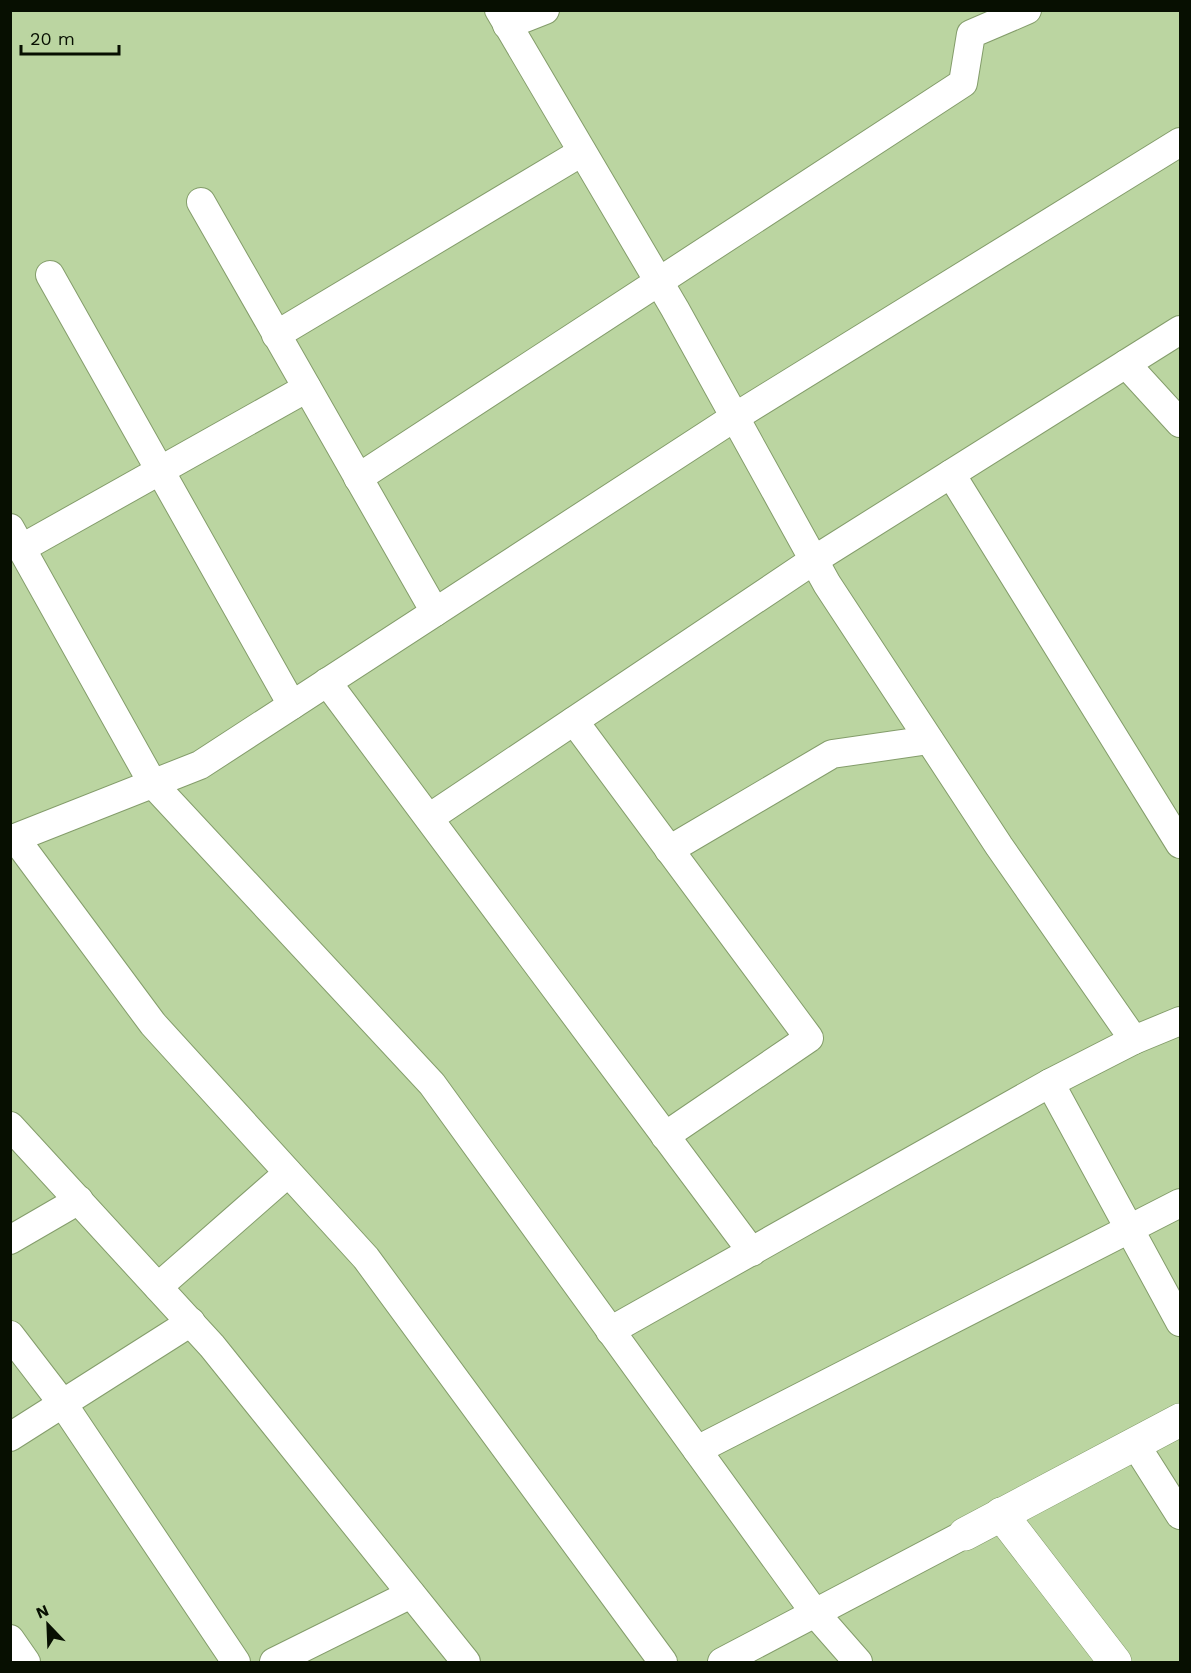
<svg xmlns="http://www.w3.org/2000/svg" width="1191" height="1673" font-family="'Work Sans',sans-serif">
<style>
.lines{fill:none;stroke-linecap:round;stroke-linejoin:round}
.minor-casing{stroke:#849d6b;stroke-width:30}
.tertiary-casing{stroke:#849d6b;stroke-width:34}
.minor{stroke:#fff;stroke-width:28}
.tertiary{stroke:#fff;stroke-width:33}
</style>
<rect width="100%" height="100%" fill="#bbd5a1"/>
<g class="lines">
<defs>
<g id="minor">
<polyline points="499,10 675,309 827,584 999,846 1134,1040"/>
<polyline points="507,25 545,10"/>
<polyline points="201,202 435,612"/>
<polyline points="50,275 292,705"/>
<polyline points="276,335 582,152"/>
<polyline points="1126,364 1180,423"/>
<polyline points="951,474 1180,844"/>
<polyline points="358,478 963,83 971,34 1027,10"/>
<polyline points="10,528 153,784 432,1084 815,1613 858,1662"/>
<polyline points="22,548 307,388"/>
<polyline points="327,682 752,1252"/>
<polyline points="574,721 809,1038 665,1136"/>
<polyline points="429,818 814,560 1180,330"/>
<polyline points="15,838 153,1024 366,1258 663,1662"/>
<polyline points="10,840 200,765 735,417 1180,142"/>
<polyline points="669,850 832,754 929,740"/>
<polyline points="1050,1083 1134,1040 1180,1021"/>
<polyline points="10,1126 212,1346 466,1662"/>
<polyline points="10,1240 79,1200"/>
<polyline points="158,1287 288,1173"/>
<polyline points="610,1331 1050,1083 1180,1322"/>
<polyline points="10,1335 63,1404 236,1662"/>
<polyline points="10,1437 191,1322"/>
<polyline points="1135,1444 1180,1515"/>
<polyline points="697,1450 1180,1203"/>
<polyline points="10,1639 26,1662"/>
<polyline points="274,1662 411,1594"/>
<polyline points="722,1662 965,1534"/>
</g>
<g id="tertiary">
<polyline points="1001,1514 1115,1662"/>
<polyline points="965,1534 1180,1420"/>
</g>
</defs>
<use href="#minor" class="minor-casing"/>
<use href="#tertiary" class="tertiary-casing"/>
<use href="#minor" class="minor"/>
<use href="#tertiary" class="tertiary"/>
</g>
<rect width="1191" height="1673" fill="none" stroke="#070f01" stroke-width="24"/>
<g transform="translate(48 1625) rotate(337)" stroke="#bbd5a1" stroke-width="4.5" paint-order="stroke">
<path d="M0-4.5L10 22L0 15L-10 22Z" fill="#070f01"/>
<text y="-9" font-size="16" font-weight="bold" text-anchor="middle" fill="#070f01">N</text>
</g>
<path d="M21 45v9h98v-9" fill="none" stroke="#070f01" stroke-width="3"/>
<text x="30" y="45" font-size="18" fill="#070f01" stroke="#bbd5a1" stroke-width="4.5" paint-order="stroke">20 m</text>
</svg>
